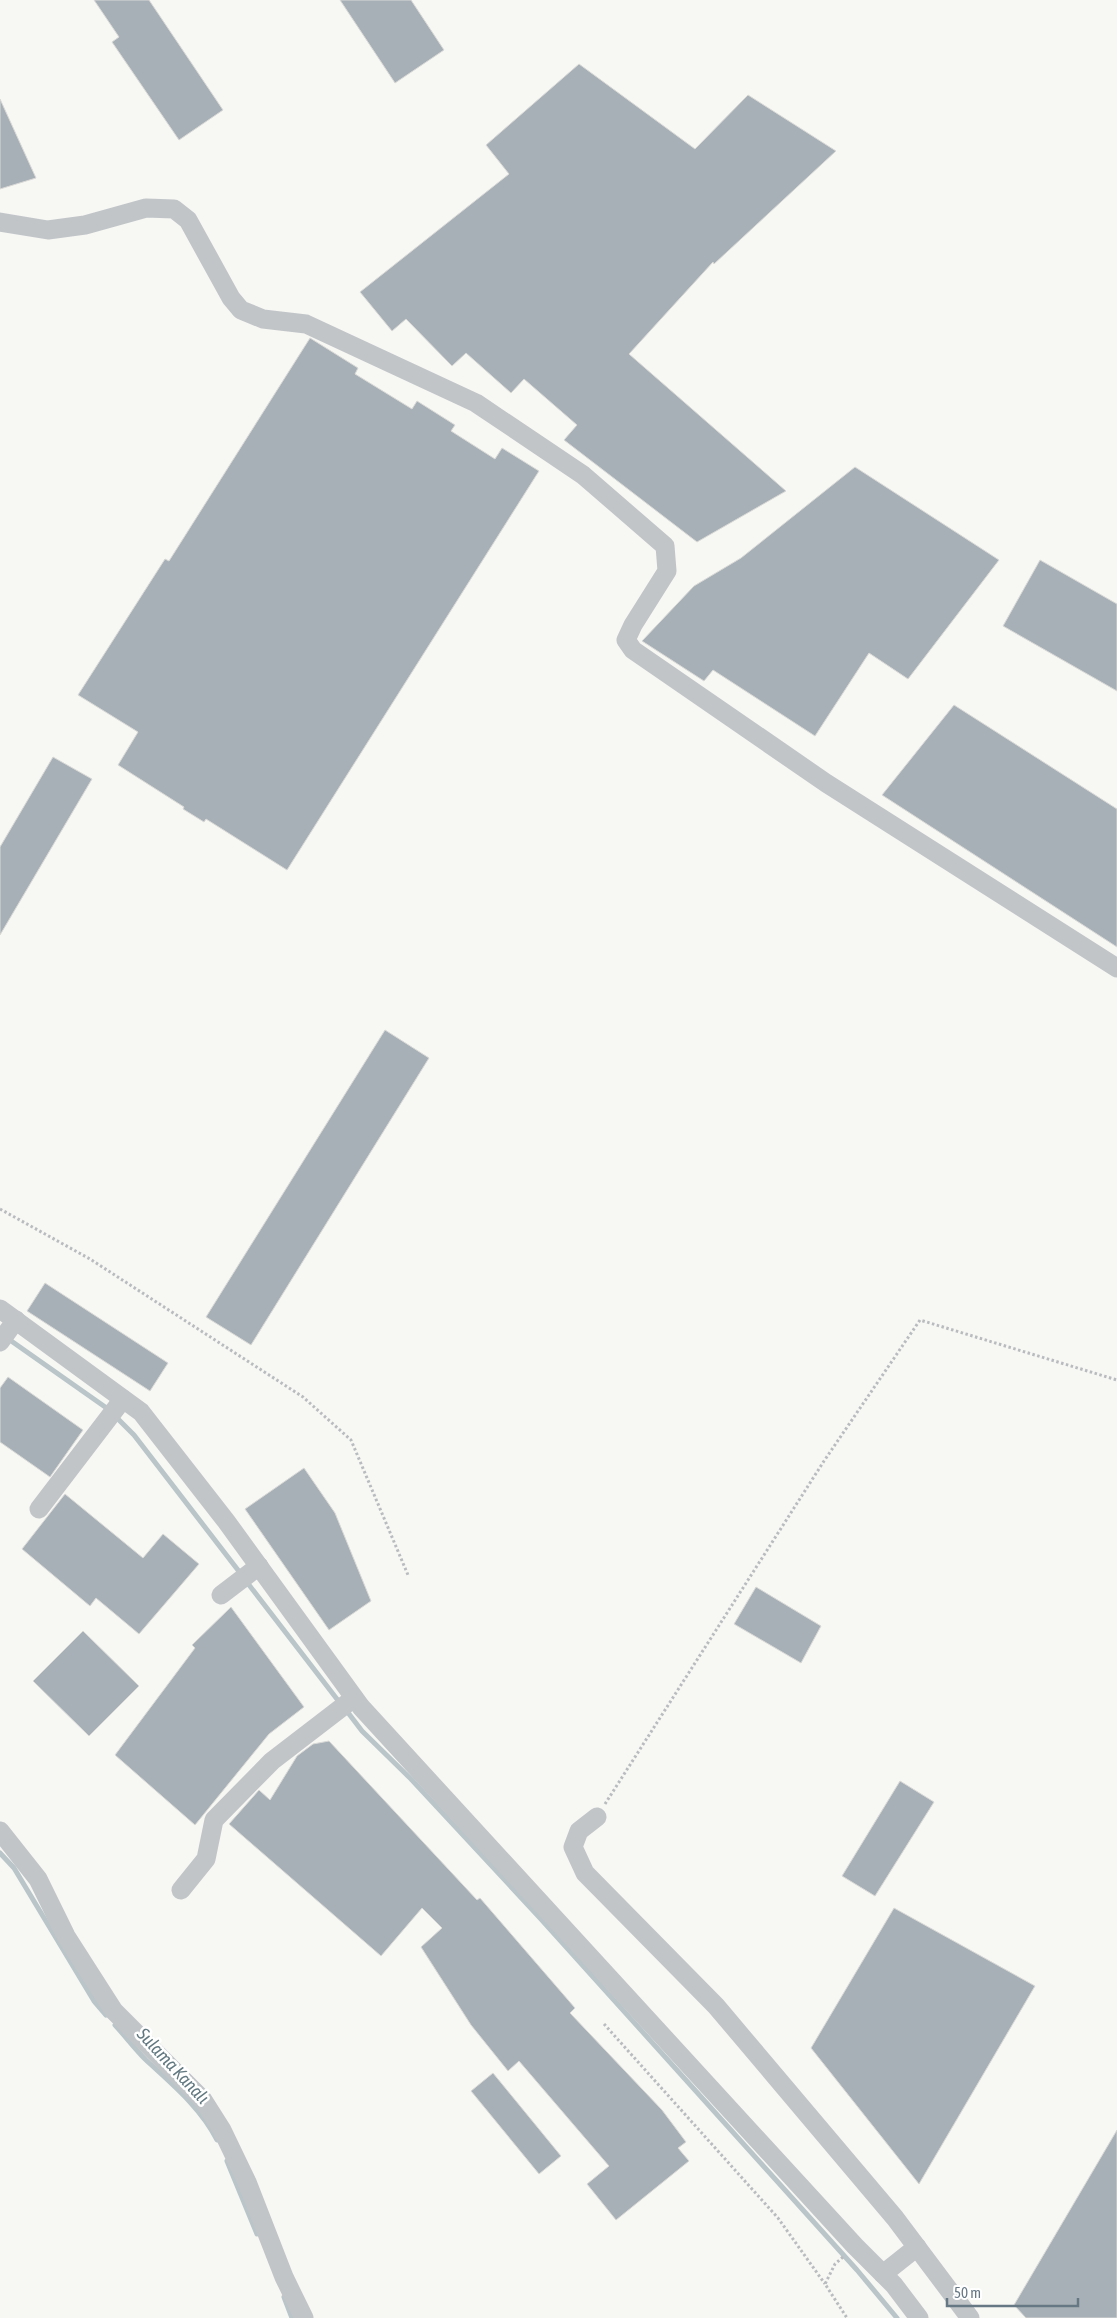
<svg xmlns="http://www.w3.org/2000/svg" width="1117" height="2318" font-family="'Asap Condensed',sans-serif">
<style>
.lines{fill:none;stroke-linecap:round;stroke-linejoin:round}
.stream{stroke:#b9c5c9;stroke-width:5}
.building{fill:#a7b0b6;stroke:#d9d9d7}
.path{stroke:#b9bcbf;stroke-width:3;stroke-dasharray:2.5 2.5;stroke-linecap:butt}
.minor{stroke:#c1c5c8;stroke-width:19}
.labels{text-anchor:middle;stroke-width:5;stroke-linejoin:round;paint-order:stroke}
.water-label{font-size:18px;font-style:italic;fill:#637981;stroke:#fff}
</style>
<rect width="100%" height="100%" fill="#f7f7f4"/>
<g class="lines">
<g class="stream">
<polyline points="7,1338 108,1409 134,1435 241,1574"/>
<polyline points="246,1581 340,1703"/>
<polyline points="346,1710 362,1731 411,1779 540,1918 857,2270 897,2318"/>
<polyline points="0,1853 14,1868 94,2001 106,2015"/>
<path d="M115 2025C126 2037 135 2049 146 2060 172 2084 201 2108 217 2140"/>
<polyline points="227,2161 257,2234"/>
<polyline points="284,2297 292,2318"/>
</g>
</g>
<g class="building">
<polygon points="94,0 149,0 223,110 179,140 112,42 119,37"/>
<polygon points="340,0 411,0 444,50 395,83"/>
<polygon points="579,64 695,149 748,95 836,151 714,264 713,262 629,354 786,491 697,542 564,440 577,425 524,379 511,393 466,353 452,366 406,319 392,331 360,292 509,174 486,145"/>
<polygon points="0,99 36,178 0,189"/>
<polygon points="310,338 358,368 355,374 412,409 417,401 455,425 451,431 495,459 502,448 539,471 287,870 206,819 204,822 183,809 184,807 118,765 138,732 78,695 165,559 169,561"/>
<polygon points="855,467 999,560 908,679 869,653 815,736 713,670 704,681 642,641 694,586 741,558"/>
<polygon points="1040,560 1117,604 1117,691 1003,626"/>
<polygon points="954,705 1117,809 1117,947 882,795"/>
<polygon points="53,757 92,779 0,935 0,847"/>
<polygon points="385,1030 429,1058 251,1345 206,1317"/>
<polygon points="45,1283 168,1363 150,1391 27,1311"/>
<polygon points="8,1377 83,1430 50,1477 0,1442 0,1388"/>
<polygon points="304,1468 335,1513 371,1601 329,1630 245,1509"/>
<polygon points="65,1494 143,1558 163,1534 199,1564 139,1634 96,1598 90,1606 22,1549"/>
<polygon points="756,1587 821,1626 801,1663 734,1624"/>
<polygon points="231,1607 304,1707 269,1734 195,1825 115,1755 195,1648 192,1645"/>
<polygon points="83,1631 139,1686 89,1736 33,1681"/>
<polygon points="329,1741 477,1900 480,1898 575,2008 570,2013 662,2110 686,2142 678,2148 689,2161 616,2220 587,2184 609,2166 519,2061 508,2071 471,2025 421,1947 442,1928 422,1908 381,1956 229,1824 259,1790 270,1800 297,1756 313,1744"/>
<polygon points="900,1781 934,1802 875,1896 842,1876"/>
<polygon points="894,1908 1035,1986 919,2184 811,2048"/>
<polygon points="493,2073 561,2156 539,2174 471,2091"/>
<polygon points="1117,2130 1117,2318 1026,2318 1014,2305"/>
</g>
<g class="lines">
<g class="path">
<polyline points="0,1209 90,1259 303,1397 351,1440 408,1575"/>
<polyline points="605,1804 824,1461 920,1320 1117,1380"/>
<polyline points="604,2024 778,2218 825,2284"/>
<polyline points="843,2257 835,2264 825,2284 847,2318"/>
</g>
<g class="minor">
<polyline points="0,222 48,230 85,225 146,208 174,209 188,220 231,298 241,310 263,319 306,324 476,403 583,475 665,546 667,571 633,625 626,640 633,650 826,783 1117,968"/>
<polyline points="0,1309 141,1412 226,1521 361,1707 855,2246 894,2285 919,2318"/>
<polyline points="0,1342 16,1320"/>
<polyline points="39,1509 123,1399"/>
<polyline points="221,1595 259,1566"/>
<polyline points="597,1817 579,1831 573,1847 585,1873 716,2006 895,2218 970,2318"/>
<polyline points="0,1831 38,1879 66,1936 114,2011 203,2100 222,2130 247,2182 284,2277 304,2318"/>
<polyline points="181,1890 206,1859 214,1820 272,1761 354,1698"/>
<polyline points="883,2274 917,2247"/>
</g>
</g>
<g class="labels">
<g class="water-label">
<text transform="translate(173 2066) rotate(47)" y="6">Sulama Kanalı</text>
</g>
</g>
<path d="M947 2298v8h131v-8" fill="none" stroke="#677885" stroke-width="2.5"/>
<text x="954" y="2298" font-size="15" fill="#677885" stroke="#ffffff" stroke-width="4" paint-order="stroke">50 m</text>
</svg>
